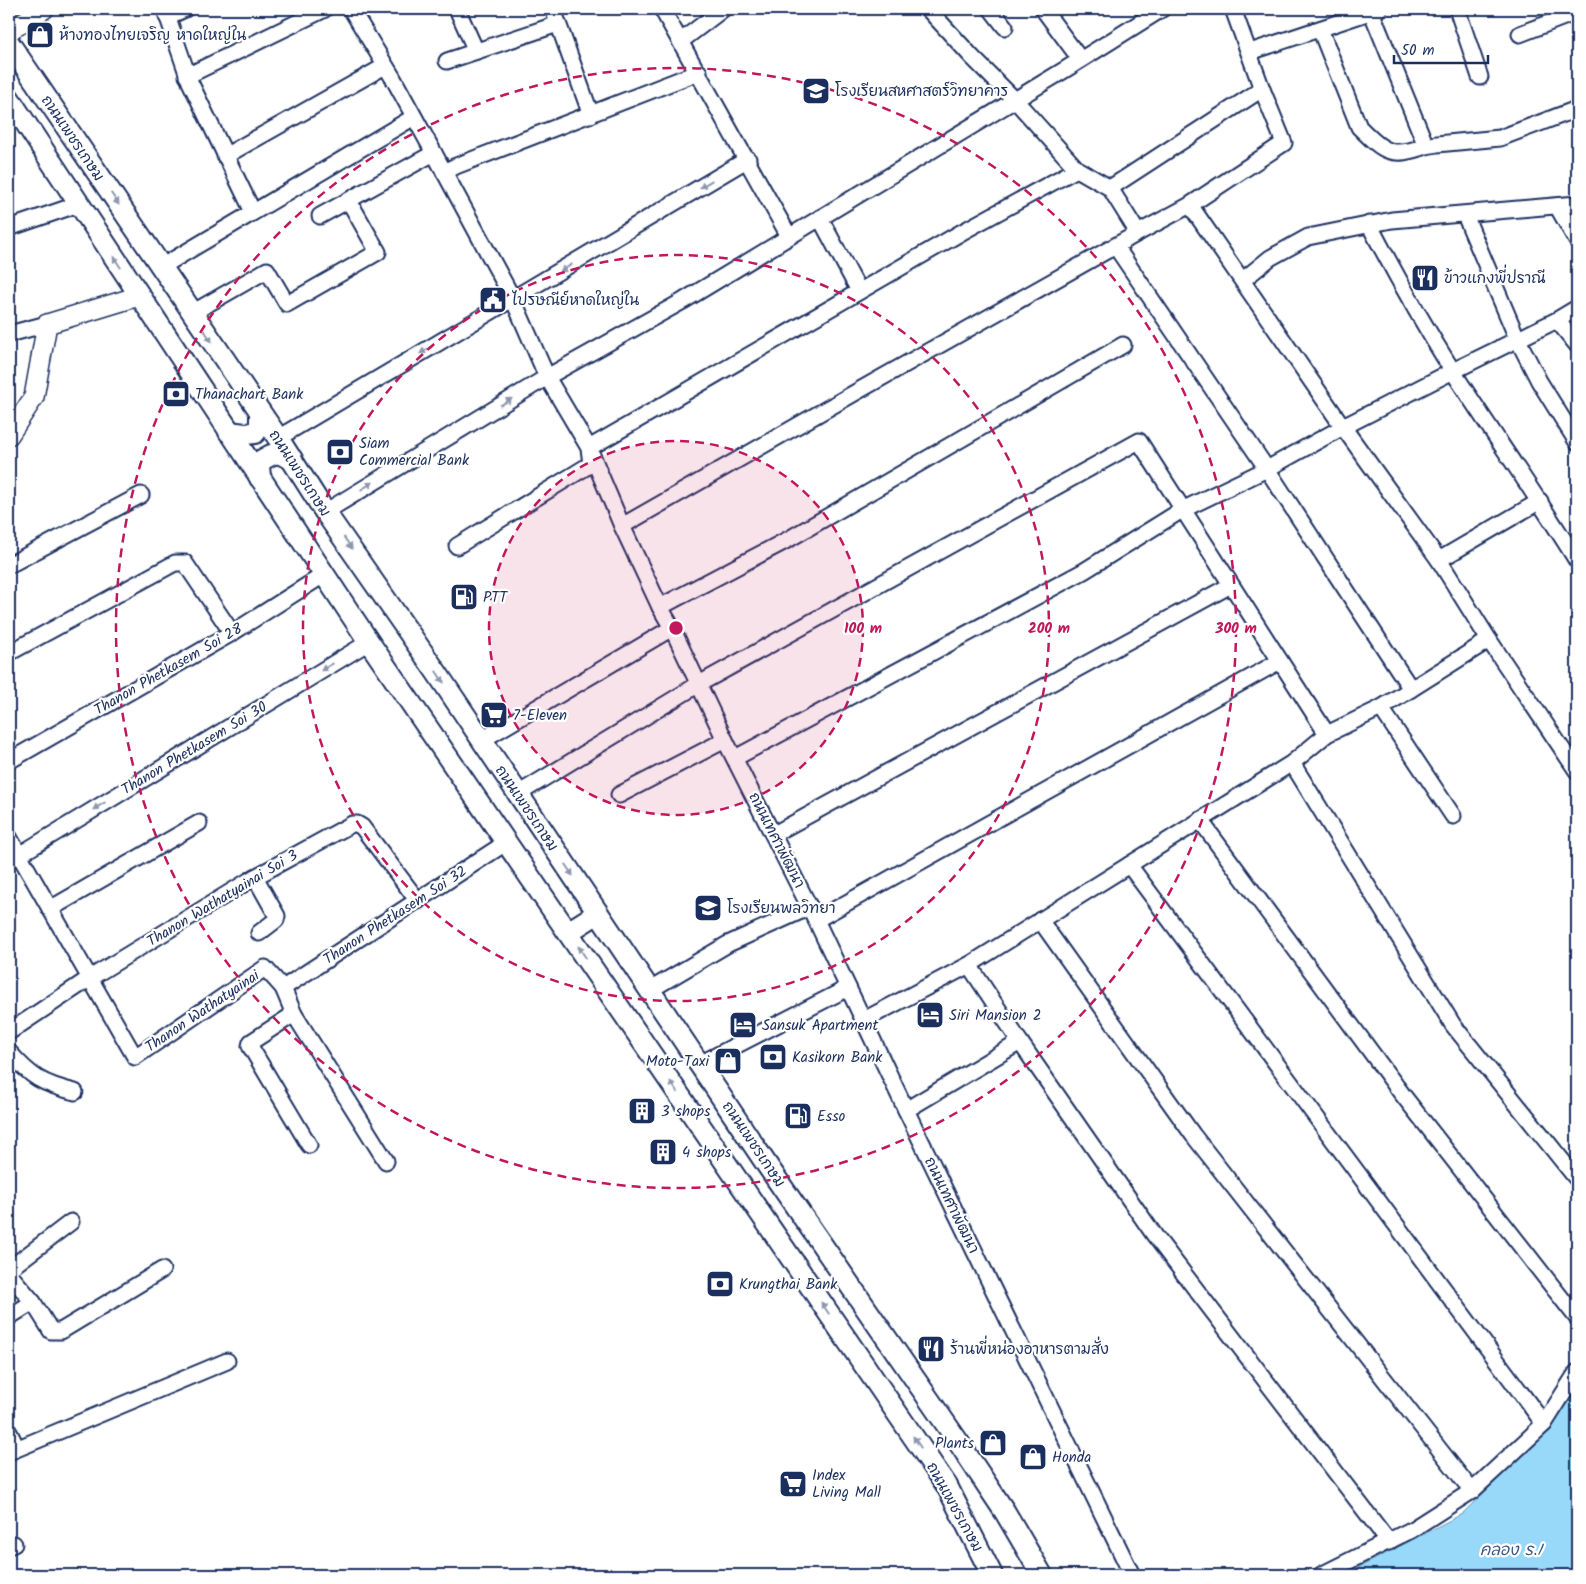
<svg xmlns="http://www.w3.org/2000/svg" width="1586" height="1584" font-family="Kalam,'Playpen Sans Thai',sans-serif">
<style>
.water{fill:#98d9fa;stroke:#6695bc}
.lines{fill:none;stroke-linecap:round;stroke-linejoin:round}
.minor-casing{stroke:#1b2f5e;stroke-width:19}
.tertiary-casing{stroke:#1b2f5e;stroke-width:22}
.secondary-casing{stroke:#1b2f5e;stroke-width:24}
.minor{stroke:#fff;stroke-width:15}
.tertiary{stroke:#fff;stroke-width:19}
.secondary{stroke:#fff;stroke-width:20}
.oneway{fill:#8d97ae}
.ring{fill:none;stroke:#c2185b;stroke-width:2.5;stroke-dasharray:9 6}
.labels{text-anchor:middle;stroke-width:4.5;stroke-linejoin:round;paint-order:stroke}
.poi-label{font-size:15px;fill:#1b2f5e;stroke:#fff;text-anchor:start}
.street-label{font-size:15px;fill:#1b2f5e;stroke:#fff}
.water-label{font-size:16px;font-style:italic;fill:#3a5a85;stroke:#fff}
.centre{fill:#c2185b;stroke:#fff;stroke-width:2.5}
.ring-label{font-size:15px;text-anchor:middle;font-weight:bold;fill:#c2185b;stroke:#fff;stroke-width:4.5;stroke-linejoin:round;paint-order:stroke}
</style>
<rect width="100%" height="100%" fill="#fff"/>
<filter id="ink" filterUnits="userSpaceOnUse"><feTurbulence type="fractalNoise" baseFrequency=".02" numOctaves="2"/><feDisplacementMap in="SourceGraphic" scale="10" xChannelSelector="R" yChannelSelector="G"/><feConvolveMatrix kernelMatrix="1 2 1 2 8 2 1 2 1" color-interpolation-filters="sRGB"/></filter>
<g filter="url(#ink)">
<polygon class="water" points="1577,1381 1577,1570 1571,1575 1344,1575 1462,1514 1529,1448"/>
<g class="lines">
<defs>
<g id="minor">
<polyline points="165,9 190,82 253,212"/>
<polyline points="351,9 393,78 434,153 513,299 547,377 589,448 622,526 660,607 672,628 725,740 816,920 906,1110 1132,1575"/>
<polyline points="457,9 476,51"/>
<polyline points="553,9 591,115"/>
<polyline points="662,9 789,236"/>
<polyline points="928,9 973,58 1015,100 1077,169 1110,188 1138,233"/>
<polyline points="991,9 1005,27"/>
<polyline points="1043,9 1080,59"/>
<polyline points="1457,9 1480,77"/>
<polyline points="1371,11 1426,146 1437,144 1500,138 1577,109"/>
<polyline points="167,17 185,9"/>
<path d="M1320 29 1359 127C1385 153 1391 158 1426 146"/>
<polyline points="1520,34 1577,12"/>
<polyline points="681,41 723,9"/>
<polyline points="1250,52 1379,9"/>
<polyline points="447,61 558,24"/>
<polyline points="187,76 325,9"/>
<polyline points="225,156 385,66"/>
<polyline points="444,172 456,166 699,72"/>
<polyline points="1110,188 1262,89"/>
<polyline points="1190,205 1343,427 1439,560 1489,640 1577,771"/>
<polyline points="1557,206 1577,241"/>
<polyline points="1465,215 1517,338 1539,381 1577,442"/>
<polyline points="320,216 434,153"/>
<polyline points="820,218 859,291"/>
<path d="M1369 224C1395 274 1422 322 1452 370 1493 434 1537 496 1577 561"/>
<polyline points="9,228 79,204"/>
<polyline points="1116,247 1267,469 1411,689"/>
<polyline points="161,267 414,117"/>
<polyline points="1243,280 1270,258 1308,237 1392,220 1577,204"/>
<polyline points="192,313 267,270 287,304 378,252 349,201"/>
<polyline points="1557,320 1577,345"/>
<polyline points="9,334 47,324"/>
<polyline points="278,438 748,159"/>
<polyline points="325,512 547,377 683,301 1066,69 1162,9"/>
<polyline points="622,526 858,391 1138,233 1190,205 1284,143 1262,89 1233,9"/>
<polyline points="457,546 591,464 589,448 962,232 1077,169"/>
<polyline points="1439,560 1540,501"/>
<polyline points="9,565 141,495"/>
<polyline points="660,607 789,539 1123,345"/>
<polyline points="9,653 175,563 185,563 232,633"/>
<polyline points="1381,708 1453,816"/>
<polyline points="482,740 672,628"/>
<polyline points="735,758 1084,571 1182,510 1267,469 1343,427 1453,371 1557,320 1577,308"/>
<polyline points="9,761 232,633 325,574"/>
<polyline points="1292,763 1453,1025 1577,1179"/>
<polyline points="518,794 699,684 1139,441 1327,734"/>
<polyline points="619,795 725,740"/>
<polyline points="1200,820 1402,1094 1577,1318"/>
<polyline points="774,834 1231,585"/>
<polyline points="9,837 135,1057 265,968 283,988 294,1014 386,1161"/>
<polyline points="19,855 369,642"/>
<polyline points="1129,865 1544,1424"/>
<polyline points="255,877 277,916 276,920 259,933"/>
<polyline points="50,909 199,823"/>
<polyline points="816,920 1280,661"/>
<polyline points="1040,920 1193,1135 1472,1491"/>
<polyline points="969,965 1020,1042 1155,1236 1389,1542"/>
<polyline points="283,988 507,842"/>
<polyline points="650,990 728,944 810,907"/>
<polyline points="294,1014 251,1042 250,1046 309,1145"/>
<polyline points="864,1020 969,965 1292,763 1327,734 1381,708 1489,640"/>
<polyline points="9,1032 90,978 255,877 352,824 357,824 362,827 418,901"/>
<path d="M9 1052C31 1077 42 1084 75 1092"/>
<polyline points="700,1064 848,988"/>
<polyline points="906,1110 1020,1042"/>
<polyline points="9,1269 71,1222"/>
<polyline points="9,1274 33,1302 51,1331 61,1331 162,1270"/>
<polyline points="9,1317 33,1302"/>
<polyline points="9,1432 17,1448"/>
<polyline points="9,1452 227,1361"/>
<polyline points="9,1546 14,1544"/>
<polyline points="1321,1575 1411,1530 1472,1491 1544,1424 1577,1372"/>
</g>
<g id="tertiary">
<polyline points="9,31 44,9"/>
<polyline points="9,435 34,397 47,324 139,296"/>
</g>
<g id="secondary">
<polyline points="9,43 278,438 325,512 437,673 769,1168 959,1443 1005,1512 1042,1575"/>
<polyline points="9,98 369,642 947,1486 992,1575"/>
<polyline points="229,432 245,434 255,433 260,425 260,412"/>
<polyline points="260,478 259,465 262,460 271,455 278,453 292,459"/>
<polyline points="568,932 598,913"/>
</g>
</defs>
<use href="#minor" class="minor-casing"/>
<use href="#tertiary" class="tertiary-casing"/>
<use href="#secondary" class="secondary-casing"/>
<use href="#minor" class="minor"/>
<use href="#tertiary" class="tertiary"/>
<use href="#secondary" class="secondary"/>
</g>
<defs><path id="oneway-solid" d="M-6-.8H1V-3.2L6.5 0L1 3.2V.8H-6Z" transform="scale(1.25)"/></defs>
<g class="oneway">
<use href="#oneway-solid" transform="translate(706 184) rotate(149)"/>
<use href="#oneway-solid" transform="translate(115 199) rotate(56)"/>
<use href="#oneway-solid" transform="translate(117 262) rotate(-123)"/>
<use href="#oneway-solid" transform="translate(566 268) rotate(149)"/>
<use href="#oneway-solid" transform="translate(208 336) rotate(56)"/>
<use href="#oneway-solid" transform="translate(426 350) rotate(149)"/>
<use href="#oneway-solid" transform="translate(506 402) rotate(-31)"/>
<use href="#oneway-solid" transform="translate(367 486) rotate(-31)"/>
<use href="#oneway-solid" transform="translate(348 543) rotate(55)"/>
<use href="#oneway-solid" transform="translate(327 667) rotate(149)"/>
<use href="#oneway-solid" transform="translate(440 677) rotate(56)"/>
<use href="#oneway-solid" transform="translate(99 806) rotate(149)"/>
<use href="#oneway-solid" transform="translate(569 870) rotate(56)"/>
<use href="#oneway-solid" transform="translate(582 952) rotate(-124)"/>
<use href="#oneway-solid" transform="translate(674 1087) rotate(-124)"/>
<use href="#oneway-solid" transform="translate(825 1308) rotate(-124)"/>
<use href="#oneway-solid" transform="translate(917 1442) rotate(-124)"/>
</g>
</g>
<circle cx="676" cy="628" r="187" fill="#c2185b" fill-opacity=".12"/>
<g class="ring">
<circle cx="676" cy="628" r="187"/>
<circle cx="676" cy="628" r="373"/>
<circle cx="676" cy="628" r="560"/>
</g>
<defs>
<symbol id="shop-square" viewBox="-11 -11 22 22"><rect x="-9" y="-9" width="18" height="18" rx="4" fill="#1b2f5e" stroke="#fff"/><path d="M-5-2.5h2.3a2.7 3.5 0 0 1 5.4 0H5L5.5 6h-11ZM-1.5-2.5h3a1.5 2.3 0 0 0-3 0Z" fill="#fff"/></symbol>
<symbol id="school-square" viewBox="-11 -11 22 22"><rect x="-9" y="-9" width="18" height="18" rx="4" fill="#1b2f5e" stroke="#fff"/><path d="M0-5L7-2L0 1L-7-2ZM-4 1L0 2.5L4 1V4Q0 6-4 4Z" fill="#fff"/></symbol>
<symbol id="restaurant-square" viewBox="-11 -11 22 22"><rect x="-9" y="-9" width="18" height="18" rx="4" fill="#1b2f5e" stroke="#fff"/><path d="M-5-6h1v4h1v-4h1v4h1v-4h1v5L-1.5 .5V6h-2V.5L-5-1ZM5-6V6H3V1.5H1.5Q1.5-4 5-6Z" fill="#fff"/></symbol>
<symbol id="civic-square" viewBox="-11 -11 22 22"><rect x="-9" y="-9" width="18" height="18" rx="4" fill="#1b2f5e" stroke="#fff"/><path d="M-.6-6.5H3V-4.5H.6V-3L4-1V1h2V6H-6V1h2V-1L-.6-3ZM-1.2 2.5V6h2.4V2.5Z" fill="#fff"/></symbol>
<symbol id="bank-square" viewBox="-11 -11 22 22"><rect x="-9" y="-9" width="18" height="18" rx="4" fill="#1b2f5e" stroke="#fff"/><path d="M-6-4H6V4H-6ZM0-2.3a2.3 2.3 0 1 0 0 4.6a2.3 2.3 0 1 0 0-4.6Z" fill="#fff"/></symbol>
<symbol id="fuel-square" viewBox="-11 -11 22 22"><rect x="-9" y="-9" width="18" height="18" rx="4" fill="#1b2f5e" stroke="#fff"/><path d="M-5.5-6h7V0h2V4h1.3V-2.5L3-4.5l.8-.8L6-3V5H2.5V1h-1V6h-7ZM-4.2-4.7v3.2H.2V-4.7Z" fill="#fff"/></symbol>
<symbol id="supermarket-square" viewBox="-11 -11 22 22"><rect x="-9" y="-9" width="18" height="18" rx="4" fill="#1b2f5e" stroke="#fff"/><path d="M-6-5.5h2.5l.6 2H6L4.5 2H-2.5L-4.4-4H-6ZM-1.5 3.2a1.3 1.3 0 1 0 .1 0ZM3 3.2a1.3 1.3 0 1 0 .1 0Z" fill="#fff"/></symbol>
<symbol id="hotel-square" viewBox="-11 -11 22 22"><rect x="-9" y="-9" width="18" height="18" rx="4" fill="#1b2f5e" stroke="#fff"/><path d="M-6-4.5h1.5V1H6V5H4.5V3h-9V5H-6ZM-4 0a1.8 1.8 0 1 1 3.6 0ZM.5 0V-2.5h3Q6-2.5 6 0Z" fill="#fff"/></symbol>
<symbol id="building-square" viewBox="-11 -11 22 22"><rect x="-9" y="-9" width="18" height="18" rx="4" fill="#1b2f5e" stroke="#fff"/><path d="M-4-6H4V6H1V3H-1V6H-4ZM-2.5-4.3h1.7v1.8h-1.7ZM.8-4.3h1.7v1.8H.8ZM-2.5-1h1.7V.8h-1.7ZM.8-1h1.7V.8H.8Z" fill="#fff"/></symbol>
</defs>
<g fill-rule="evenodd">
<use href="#shop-square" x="24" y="19" width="32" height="32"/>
<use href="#school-square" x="800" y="75" width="32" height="32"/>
<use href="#restaurant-square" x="1409" y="262" width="32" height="32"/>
<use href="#civic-square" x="477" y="284" width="32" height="32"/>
<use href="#bank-square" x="160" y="378" width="32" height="32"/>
<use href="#bank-square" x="324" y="436" width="32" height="32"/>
<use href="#fuel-square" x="448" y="581" width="32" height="32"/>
<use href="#supermarket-square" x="478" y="699" width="32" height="32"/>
<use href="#school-square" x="692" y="892" width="32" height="32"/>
<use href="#hotel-square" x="914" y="999" width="32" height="32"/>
<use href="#hotel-square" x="727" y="1009" width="32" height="32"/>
<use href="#bank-square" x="757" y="1041" width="32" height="32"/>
<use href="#shop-square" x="712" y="1045" width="32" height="32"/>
<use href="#building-square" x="626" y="1095" width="32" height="32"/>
<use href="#fuel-square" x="782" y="1100" width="32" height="32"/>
<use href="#building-square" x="647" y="1136" width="32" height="32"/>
<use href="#bank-square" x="704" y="1268" width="32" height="32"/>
<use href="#restaurant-square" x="915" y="1333" width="32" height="32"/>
<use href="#shop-square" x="977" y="1427" width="32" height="32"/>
<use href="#shop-square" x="1017" y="1441" width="32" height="32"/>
<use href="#supermarket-square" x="777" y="1468" width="32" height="32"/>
</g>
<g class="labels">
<g class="poi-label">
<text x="59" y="40">ห้างทองไทยเจริญ หาดใหญ่ใน</text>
<text x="835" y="96">โรงเรียนสหศาสตร์วิทยาคาร</text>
<text x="1444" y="283">ข้าวแกงพี่ปราณี</text>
<text x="512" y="305">ไปรษณีย์หาดใหญ่ใน</text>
<text x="195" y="399">Thanachart Bank</text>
<text x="359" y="448">Siam<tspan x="359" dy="17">Commercial Bank</tspan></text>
<text x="483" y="602">PTT</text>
<text x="513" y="720">7-Eleven</text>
<text x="727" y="913">โรงเรียนพลวิทยา</text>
<text x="949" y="1020">Siri Mansion 2</text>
<text x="762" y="1030">Sansuk Apartment</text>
<text x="792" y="1062">Kasikorn Bank</text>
<text x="709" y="1066" text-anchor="end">Moto-Taxi</text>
<text x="661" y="1116">3 shops</text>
<text x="817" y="1121">Esso</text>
<text x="682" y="1157">4 shops</text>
<text x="739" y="1289">Krungthai Bank</text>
<text x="950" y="1354">ร้านพี่หน่องอาหารตามสั่ง</text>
<text x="974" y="1448" text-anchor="end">Plants</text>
<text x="1052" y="1462">Honda</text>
<text x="812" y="1480">Index<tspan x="812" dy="17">Living Mall</tspan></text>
</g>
<g class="street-label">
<text transform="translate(73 138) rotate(56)" y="5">ถนนเพชรเกษม</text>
<text transform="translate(300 473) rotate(57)" y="5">ถนนเพชรเกษม</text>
<text transform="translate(168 669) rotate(-30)" y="5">Thanon Phetkasem Soi 28</text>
<text transform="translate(194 748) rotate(-31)" y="5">Thanon Phetkasem Soi 30</text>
<text transform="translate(527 808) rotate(56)" y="5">ถนนเพชรเกษม</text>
<text transform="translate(777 840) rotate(63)" y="5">ถนนเทศาพัฒนา</text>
<text transform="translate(222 898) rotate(-31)" y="5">Thanon Wathatyainai Soi 3</text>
<text transform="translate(395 915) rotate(-33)" y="5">Thanon Phetkasem Soi 32</text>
<text transform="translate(202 1011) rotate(-34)" y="5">Thanon Wathatyainai</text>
<text transform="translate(754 1144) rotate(56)" y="5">ถนนเพชรเกษม</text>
<text transform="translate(952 1205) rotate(64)" y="5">ถนนเทศาพัฒนา</text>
<text transform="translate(955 1507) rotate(61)" y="5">ถนนเพชรเกษม</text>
</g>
<g class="water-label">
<text x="1511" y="1555">คลอง ร.1</text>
</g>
</g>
<circle cx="676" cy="628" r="8" class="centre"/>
<g class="ring-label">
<text x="863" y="633">100 m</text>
<text x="1049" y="633">200 m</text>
<text x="1236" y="633">300 m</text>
</g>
<rect width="1586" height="1584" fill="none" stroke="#fff" stroke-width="30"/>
<rect x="15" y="15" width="1556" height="1554" fill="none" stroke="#1b2f5e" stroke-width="2" filter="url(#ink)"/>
<path d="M1394 55v8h94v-8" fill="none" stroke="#1b2f5e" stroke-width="2.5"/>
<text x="1401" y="55" font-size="15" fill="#1b2f5e" stroke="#ffffff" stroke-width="4" paint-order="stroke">50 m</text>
</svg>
